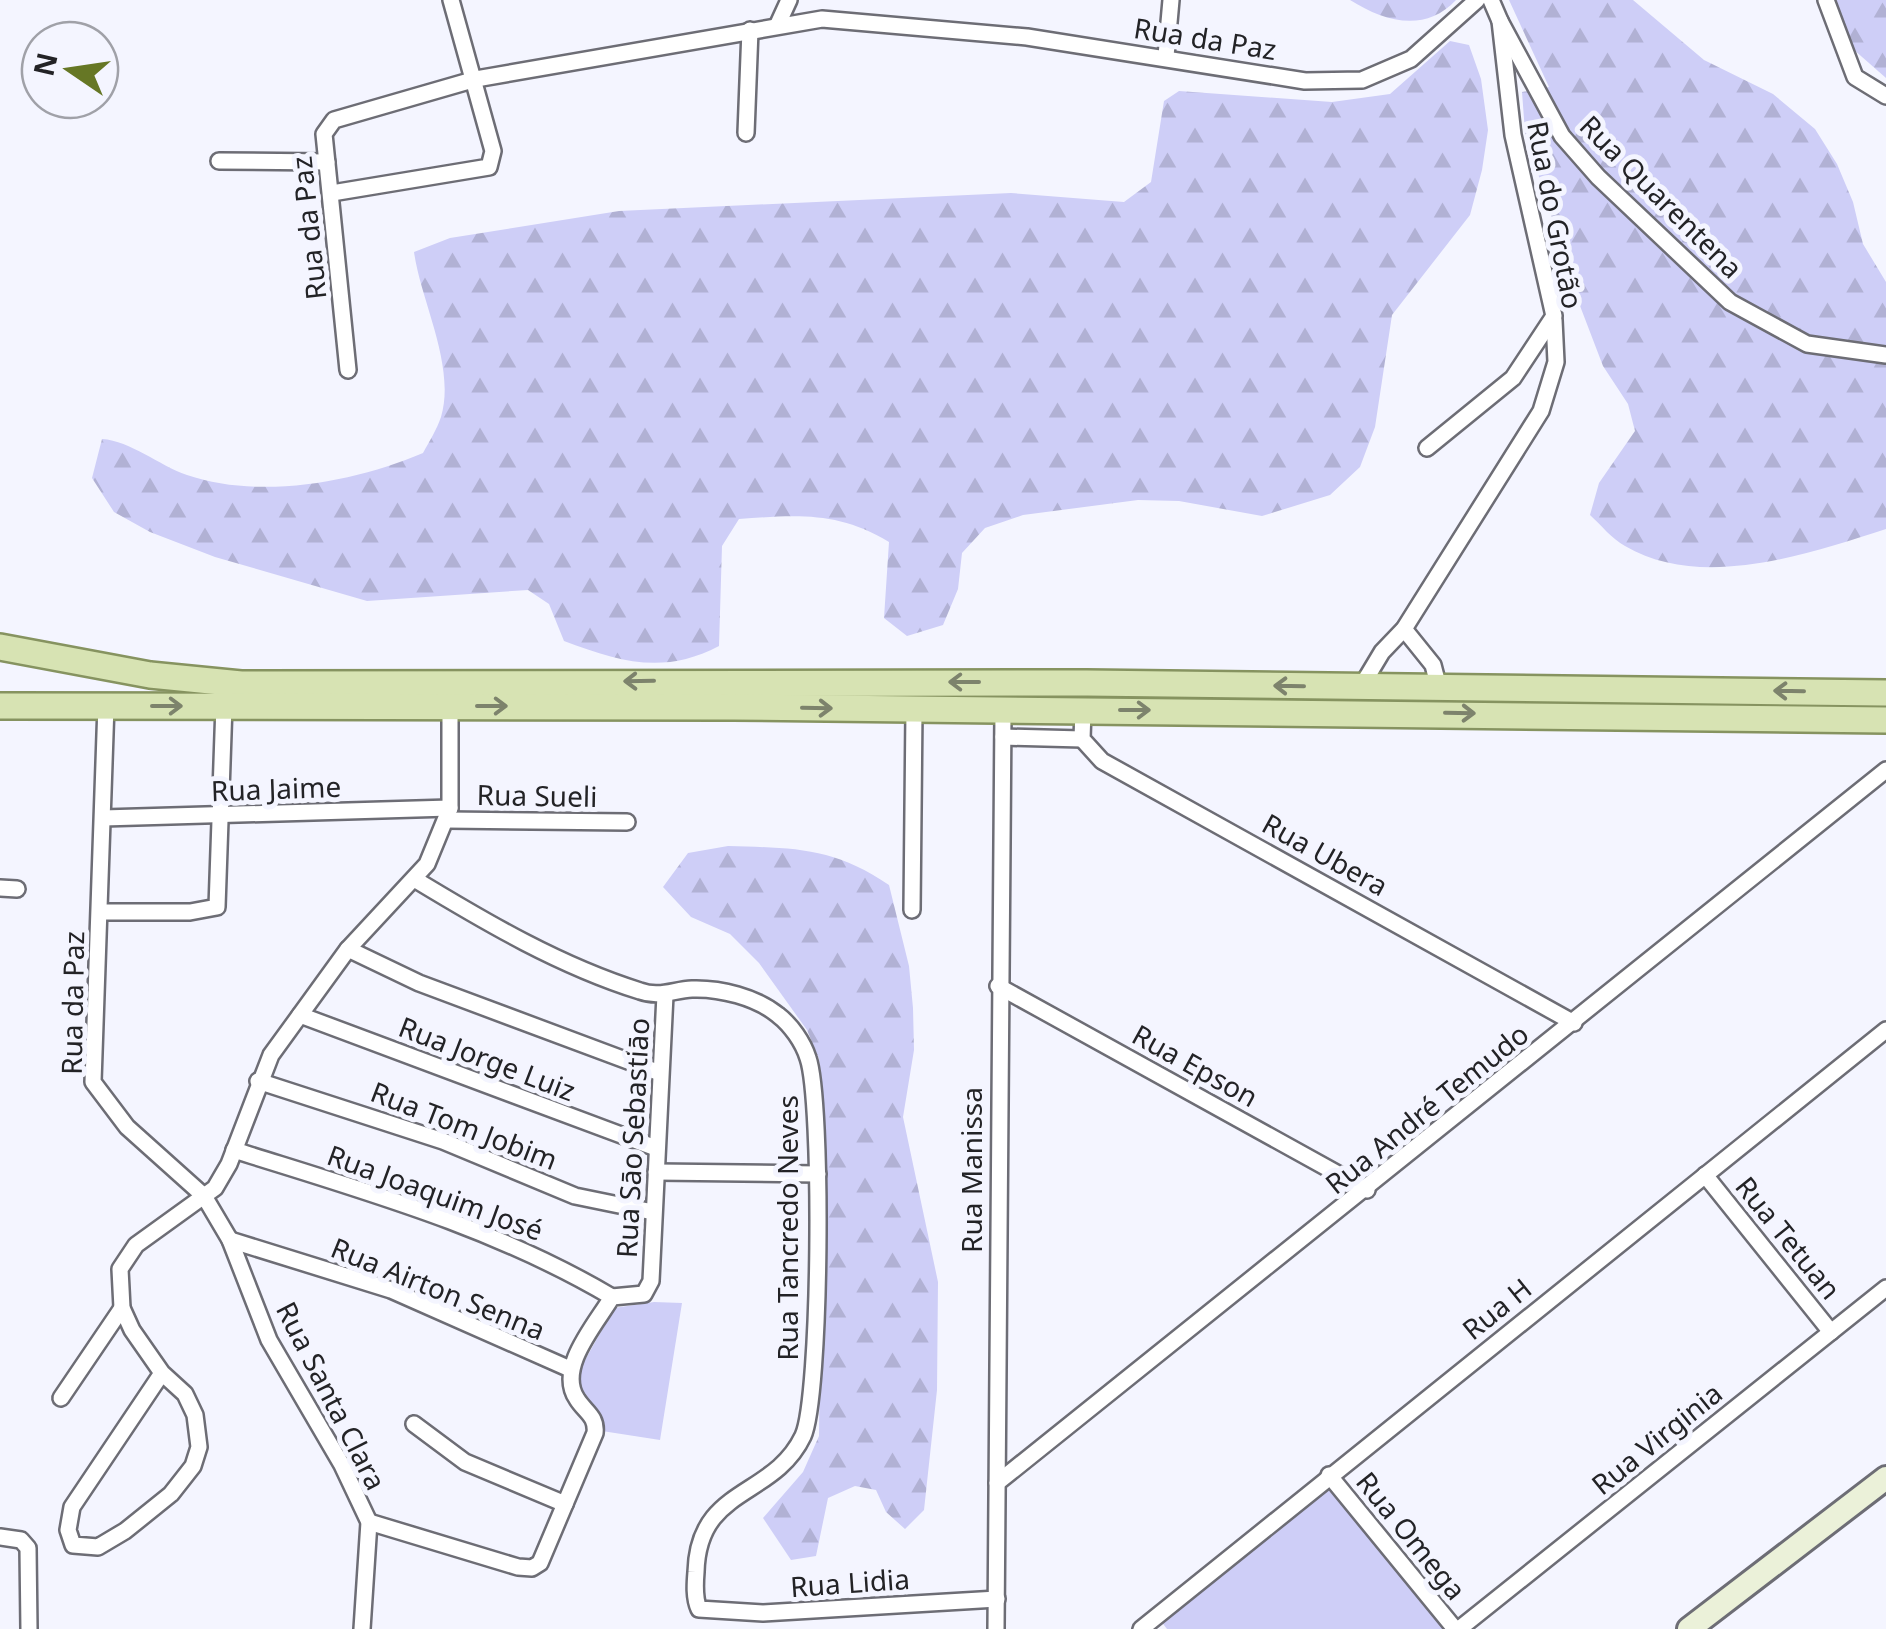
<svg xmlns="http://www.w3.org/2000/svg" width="1886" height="1629" font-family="'Noto Sans',sans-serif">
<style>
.forest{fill:url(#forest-firs)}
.green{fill:#cecef7}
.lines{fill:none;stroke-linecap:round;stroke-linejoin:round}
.street-casing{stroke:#6d6d75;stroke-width:20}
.secondary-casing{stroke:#6d6d75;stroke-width:28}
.primary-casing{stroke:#869360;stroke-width:30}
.street{stroke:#fff;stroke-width:15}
.secondary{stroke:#ebf1d9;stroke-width:22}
.primary{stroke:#d7e3b3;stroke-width:25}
.oneway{stroke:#7d836c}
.labels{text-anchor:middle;stroke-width:10;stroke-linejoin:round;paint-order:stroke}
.street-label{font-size:28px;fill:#232326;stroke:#f4f5ff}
</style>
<defs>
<pattern id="forest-firs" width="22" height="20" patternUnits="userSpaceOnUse" patternTransform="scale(2.5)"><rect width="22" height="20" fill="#cecef7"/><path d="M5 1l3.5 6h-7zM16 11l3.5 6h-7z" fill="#b1b1d4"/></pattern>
</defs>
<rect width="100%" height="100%" fill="#f4f5ff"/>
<g class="forest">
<path d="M1350 0H1456C1425 33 1385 22 1350 0Z"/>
<path d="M1509 0H1633L1704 60 1773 94 1815 129 1837 164 1853 202 1863 244 1886 282V529C1809 554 1701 591 1625 546 1612 539 1601 525 1590 515L1599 483 1635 431 1628 404 1603 366 1577 298 1525 132 1522 92 1549 87Z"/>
<polygon points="1817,0 1886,0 1886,78 1845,42"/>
<path d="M1450 41 1469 45 1481 79 1488 130 1482 170 1470 215 1392 315 1375 427 1360 467 1330 495 1262 516 1179 501 1138 500 1023 515 985 528 962 553 958 589 943 625 907 636 884 618 889 542C838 511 797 515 739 519L722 546 719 646C664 675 620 662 564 641L549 604 528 590 367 601 215 557 150 532 114 512 92 478 102 439C131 441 158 465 187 475 260 500 355 482 423 453 429 442 437 429 441 417 456 366 421 302 414 252L450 238 619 211 1011 193 1124 202 1151 182 1164 101 1179 91 1332 102 1390 94Z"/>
<path d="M728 846C794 848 833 847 889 885L909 966 913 1008 914 1050 903 1117 938 1282 937 1390 924 1510 905 1529 886 1512 876 1490 855 1486 828 1498 816 1556 791 1560 763 1518 803 1472 819 1436 823 1096 819 1059 807 1030 759 963 730 934 691 917 663 887 688 853Z"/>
</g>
<g class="green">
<polygon points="654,1302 682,1303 660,1440 602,1431 592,1405 580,1392 579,1371 614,1308"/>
<polygon points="1329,1475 1455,1629 1167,1629 1157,1616"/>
</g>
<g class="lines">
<defs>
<g id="street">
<polyline points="1826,0 1855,77 1886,96"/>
<polyline points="1500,21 1562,136 1598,177 1730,302 1807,344 1886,355"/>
<polyline points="778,24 789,0"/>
<polyline points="1166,56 1171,0"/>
<polyline points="746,133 750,30"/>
<polyline points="219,161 327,162"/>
<polyline points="332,193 489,167 493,151 451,0"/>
<polyline points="348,370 324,134 334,120 476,79 822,19 1027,37 1305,81 1362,80 1411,59 1477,0"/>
<polyline points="1427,448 1513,378 1554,316 1513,135 1500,21 1491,0"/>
<polyline points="1404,629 1433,665 1439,688"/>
<polyline points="1361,687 1382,652 1404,629 1541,411 1556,362 1554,320"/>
<polyline points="106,705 93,1082 127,1127 204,1196 230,1240 269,1340 342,1465 369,1522 362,1629"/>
<polyline points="1083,710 1082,739 1102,761 1574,1023"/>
<polyline points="1003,737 1082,739"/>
<polyline points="103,818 450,808"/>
<polyline points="447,820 627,822"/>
<path d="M416 880C487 923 560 966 640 991 659 998 673 990 692 989 720 988 756 997 778 1015 791 1025 803 1042 808 1058 823 1101 821 1397 803 1436 773 1499 698 1486 696 1572 695 1584 694 1598 699 1609L763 1613 997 1599"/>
<polyline points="0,888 17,889"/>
<polyline points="912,910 914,710"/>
<polyline points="100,912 190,912 217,907 224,705"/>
<polyline points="348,949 419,983 660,1073"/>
<polyline points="998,986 1367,1190"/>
<polyline points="300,1015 656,1148"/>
<polyline points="258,1081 443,1141 575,1196 653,1212"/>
<path d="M234 1150C364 1191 494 1227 612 1297"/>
<polyline points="656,1172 818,1174"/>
<polyline points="1705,1175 1831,1332"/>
<polyline points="230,1240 391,1290 570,1369"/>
<polyline points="162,1373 72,1507 68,1530 73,1545 98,1547 125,1531 171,1494 193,1466 199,1447 195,1415 185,1394 162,1373 132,1330 122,1308 120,1269 136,1245 215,1188 229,1164 271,1055 348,949 427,864 450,808 450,706"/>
<polyline points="61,1398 122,1308"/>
<polyline points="414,1424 465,1462 565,1504"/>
<polyline points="1329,1475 1455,1629"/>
<polyline points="997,1483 1886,770"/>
<path d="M369 1522 518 1567 532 1568 540 1563 595 1433C597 1416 585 1412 577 1399 556 1368 596 1324 612 1297L644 1294 651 1281 665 995"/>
<polyline points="0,1537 21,1540 28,1548 29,1629"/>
<polyline points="996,1629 1003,711"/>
<polyline points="1141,1629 1886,1030"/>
<polyline points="1459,1629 1886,1288"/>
</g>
<polyline id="secondary" points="1689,1629 1886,1478"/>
<g id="primary">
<polyline points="0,647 150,675 241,684 1087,683 1886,693"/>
<polyline points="0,706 733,707 1886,720"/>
</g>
</defs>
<use href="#street" class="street-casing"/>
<use href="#secondary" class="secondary-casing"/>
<use href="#primary" class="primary-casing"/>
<use href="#street" class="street"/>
<use href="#secondary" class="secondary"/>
<use href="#primary" class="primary"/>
</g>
<defs><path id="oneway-shaft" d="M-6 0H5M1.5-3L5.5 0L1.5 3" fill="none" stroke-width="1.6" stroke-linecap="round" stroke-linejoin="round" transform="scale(2.5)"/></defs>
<g class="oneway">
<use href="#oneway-shaft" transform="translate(639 681) rotate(179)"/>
<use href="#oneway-shaft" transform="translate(964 682) rotate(-180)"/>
<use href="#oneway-shaft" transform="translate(1289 686) rotate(-179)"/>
<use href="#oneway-shaft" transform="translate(1789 691) rotate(-179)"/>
<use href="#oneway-shaft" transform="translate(167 706)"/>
<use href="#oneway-shaft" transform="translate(492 706)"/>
<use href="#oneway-shaft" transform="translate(817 708) rotate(1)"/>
<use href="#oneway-shaft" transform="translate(1135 710)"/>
<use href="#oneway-shaft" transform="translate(1460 713) rotate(1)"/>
</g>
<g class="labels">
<g class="street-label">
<text transform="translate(1205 39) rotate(9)" y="10">Rua da Paz</text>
<text transform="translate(1661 197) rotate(45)" y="10">Rua Quarentena</text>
<text transform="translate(1555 215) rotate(79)" y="10">Rua do Grotão</text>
<text transform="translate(309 228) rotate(-96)" y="10">Rua da Paz</text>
<text transform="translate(276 789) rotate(-2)" y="10">Rua Jaime</text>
<text transform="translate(537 796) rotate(1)" y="10">Rua Sueli</text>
<text transform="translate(1325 855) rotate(29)" y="10">Rua Ubera</text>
<text transform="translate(73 1003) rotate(-89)" y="10">Rua da Paz</text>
<text transform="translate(487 1059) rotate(21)" y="10">Rua Jorge Luiz</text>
<text transform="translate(1195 1066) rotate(29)" y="10">Rua Epson</text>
<text transform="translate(1427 1109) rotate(-39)" y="10">Rua André Temudo</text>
<text transform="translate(464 1126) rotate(21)" y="10">Rua Tom Jobim</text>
<text transform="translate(633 1138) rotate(-87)" y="10">Rua Sāo Sebastiāo</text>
<text transform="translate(972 1170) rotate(-90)" y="10">Rua Manissa</text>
<text transform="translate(435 1193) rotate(20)" y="10">Rua Joaquim José</text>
<text transform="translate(788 1228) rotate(-90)" y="10">Rua Tancredo Neves</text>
<text transform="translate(1788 1238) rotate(51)" y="10">Rua Tetuan</text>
<text transform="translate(438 1289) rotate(22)" y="10">Rua Airton Senna</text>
<text transform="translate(1497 1309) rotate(-39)" y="10">Rua H</text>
<text transform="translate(331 1396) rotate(63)" y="10">Rua Santa Clara</text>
<text transform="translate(1657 1439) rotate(-39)" y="10">Rua Virginia</text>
<text transform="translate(1411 1536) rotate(51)" y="10">Rua Omega</text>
<text transform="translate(850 1583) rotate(-4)" y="10">Rua Lidia</text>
</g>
</g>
<g transform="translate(70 70) rotate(283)"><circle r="48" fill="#f4f5ff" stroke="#a0a1a8" stroke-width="2.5"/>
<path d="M0-8L18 38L0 25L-18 38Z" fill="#667725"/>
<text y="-15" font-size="28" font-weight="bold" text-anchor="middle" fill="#232326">N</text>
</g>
</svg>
